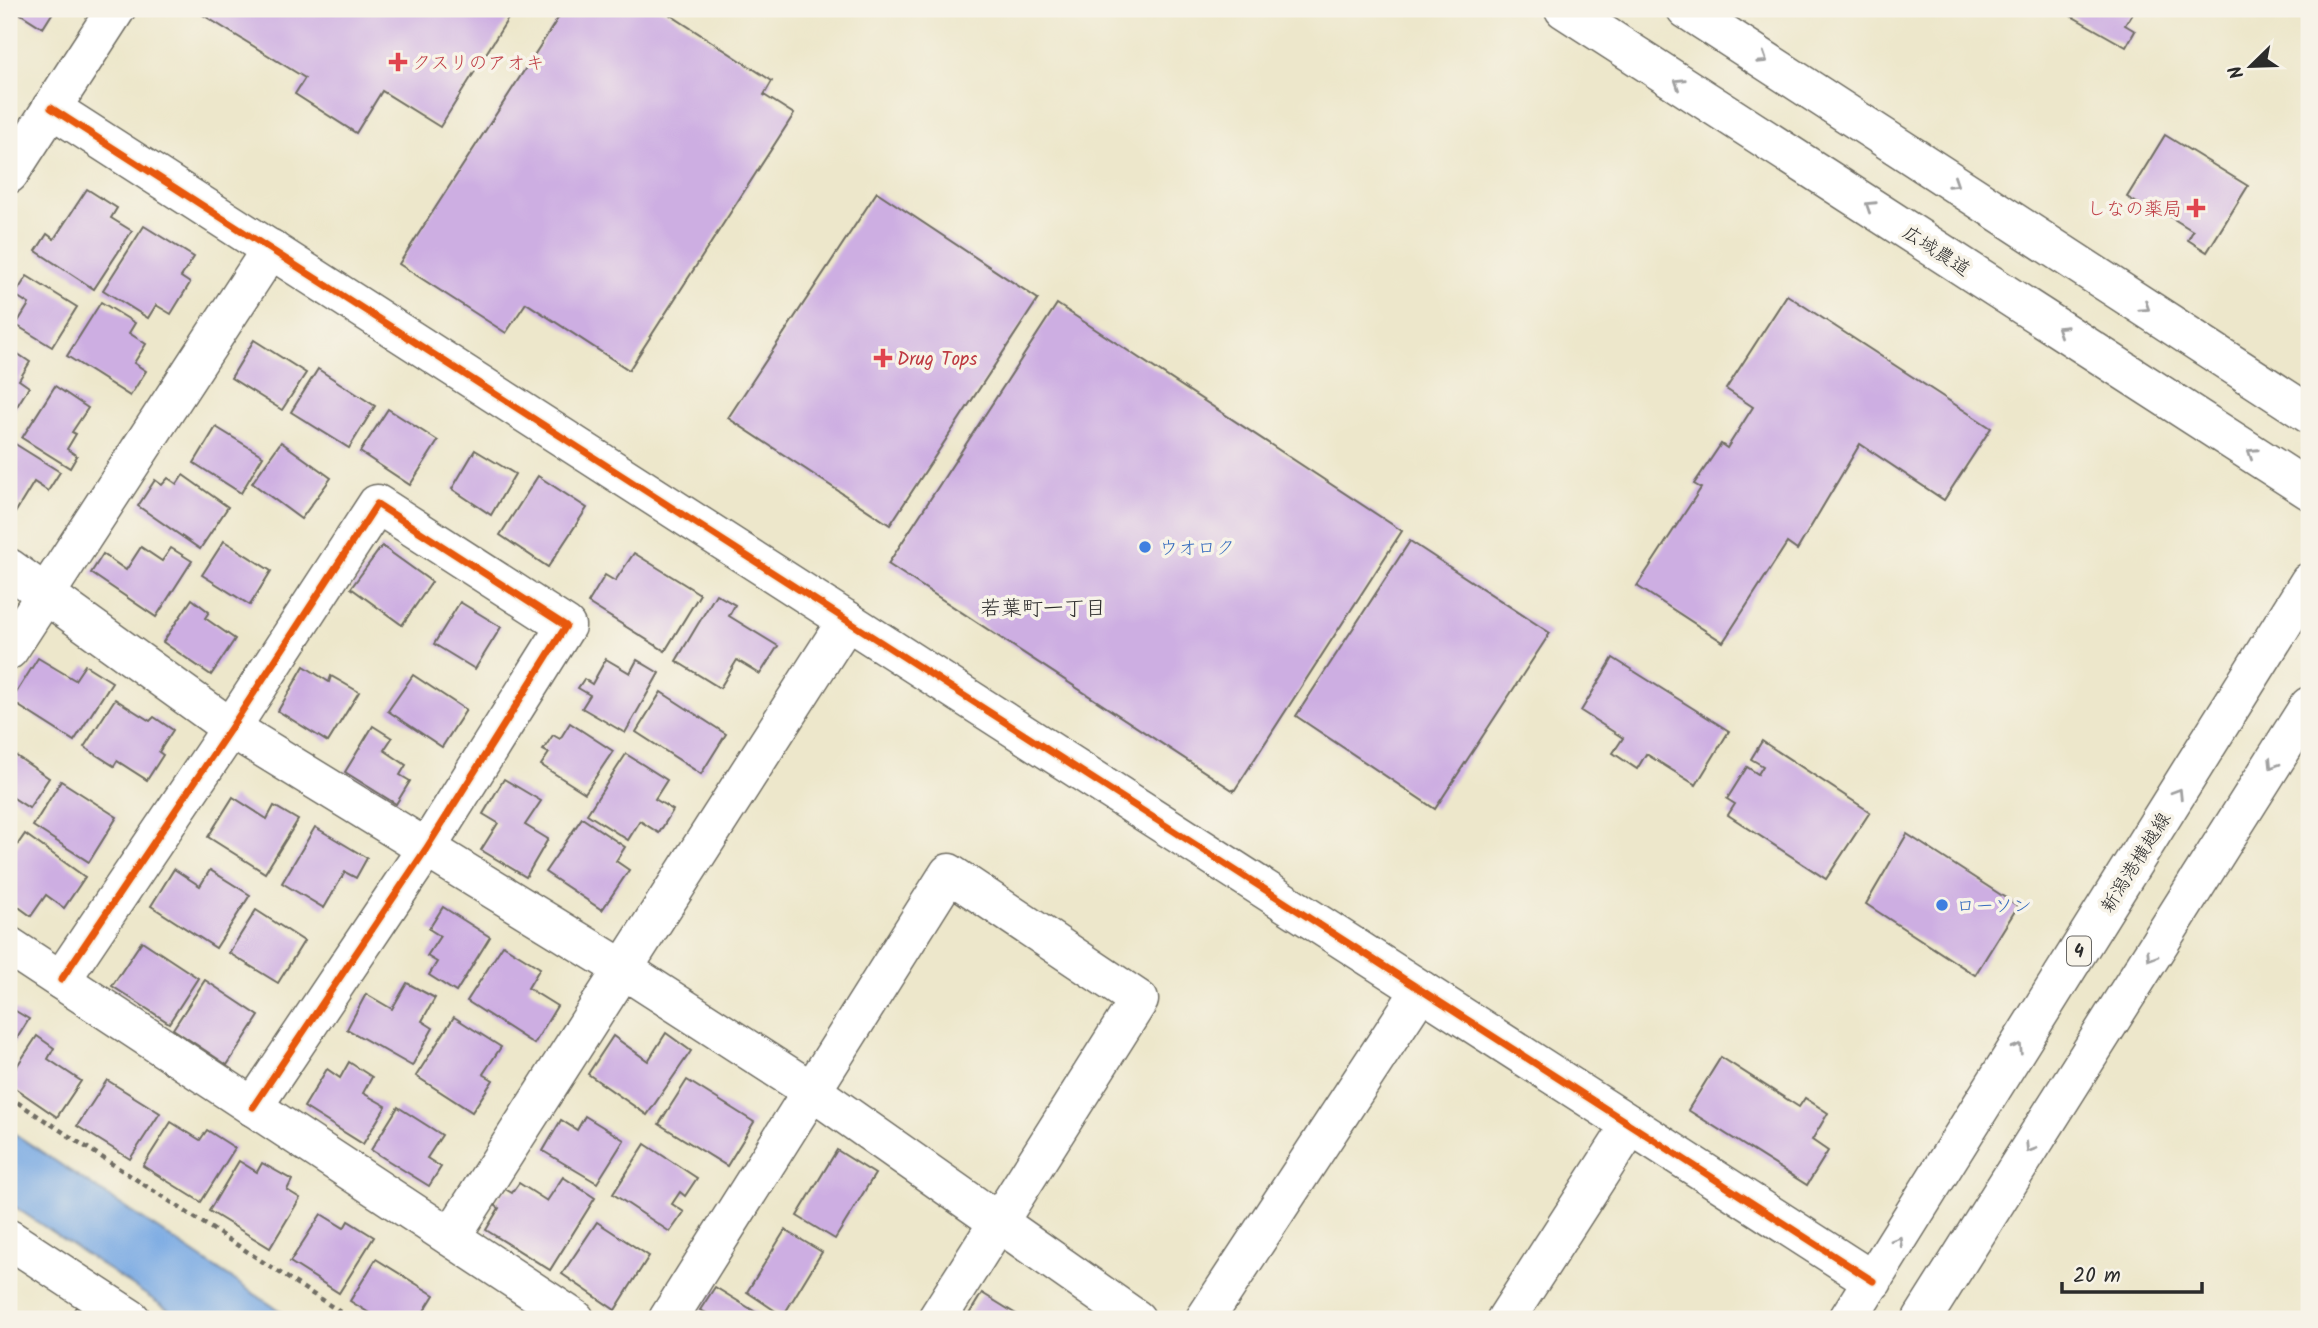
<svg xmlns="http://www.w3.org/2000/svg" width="2318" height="1328" font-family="Kalam,'Klee One',sans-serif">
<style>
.water{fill:#78a9e3;stroke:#526a87;stroke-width:2}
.building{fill:#cdaee2}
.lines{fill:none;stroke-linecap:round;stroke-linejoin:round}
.minor-casing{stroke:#6f6d63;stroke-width:41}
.major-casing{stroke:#6f6d63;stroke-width:41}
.path{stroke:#6f6d63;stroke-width:4.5;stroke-dasharray:5 5;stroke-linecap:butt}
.minor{stroke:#fff;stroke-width:38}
.major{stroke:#fff;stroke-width:38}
.cycleway-casing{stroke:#f7f3e8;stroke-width:11}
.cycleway{stroke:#e8590c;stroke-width:7}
.oneway{stroke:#a0a0a0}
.health-dot{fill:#e0444e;stroke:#f7f3e8;stroke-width:2.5}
.shop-dot{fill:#3f7fe0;stroke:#f7f3e8;stroke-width:2.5}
.labels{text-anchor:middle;stroke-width:7;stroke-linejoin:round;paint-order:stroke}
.shield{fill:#f7f3e8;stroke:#686764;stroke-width:2}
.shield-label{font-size:18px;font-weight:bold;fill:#2b2b2b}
.health-label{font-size:19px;fill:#be3a42;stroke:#f7f3e8;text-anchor:start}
.street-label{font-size:19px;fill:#2b2b2b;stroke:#f7f3e8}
.shop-label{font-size:19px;fill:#366cbe;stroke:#f7f3e8;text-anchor:start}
.neighbourhood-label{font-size:21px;fill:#2b2b2b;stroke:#f7f3e8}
</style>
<rect width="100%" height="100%" fill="#f7f3e8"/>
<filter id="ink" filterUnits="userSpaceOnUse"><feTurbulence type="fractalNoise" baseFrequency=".0143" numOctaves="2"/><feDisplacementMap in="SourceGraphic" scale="14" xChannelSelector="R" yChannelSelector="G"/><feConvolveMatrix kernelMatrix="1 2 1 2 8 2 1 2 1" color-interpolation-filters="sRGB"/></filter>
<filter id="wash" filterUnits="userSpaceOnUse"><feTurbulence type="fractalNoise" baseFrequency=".00686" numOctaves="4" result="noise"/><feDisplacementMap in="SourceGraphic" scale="28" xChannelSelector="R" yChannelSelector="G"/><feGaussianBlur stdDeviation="1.57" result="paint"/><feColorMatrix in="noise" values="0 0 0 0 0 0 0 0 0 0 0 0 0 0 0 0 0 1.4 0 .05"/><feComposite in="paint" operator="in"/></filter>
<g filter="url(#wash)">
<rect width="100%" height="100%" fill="#ede7cb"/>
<polygon class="water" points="9,1130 292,1319 182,1319 9,1203"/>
<g id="blocks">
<g class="building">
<polygon points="13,9 55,9 43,28"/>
<polygon points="207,9 514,9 440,127 382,91 356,133 295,94 305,78 203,15"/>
<polygon points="564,9 661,9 772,81 764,95 794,114 629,370 526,303 506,333 399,264"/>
<polygon points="2059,9 2135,9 2125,25 2135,31 2126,47"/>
<polygon points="2165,135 2248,186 2207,252 2188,240 2193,231 2148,203 2144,207 2127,197"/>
<polygon points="87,189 117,208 111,218 132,231 94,289 36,251 47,234 54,239"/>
<polygon points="877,192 1038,299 890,525 728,418"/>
<polygon points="144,226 194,257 181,277 190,283 171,314 156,305 148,318 103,290"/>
<polygon points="27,276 77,307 52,347 16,325 29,304 15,295"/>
<polygon points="1787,295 1991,428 1944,500 1860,444 1797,550 1787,543 1723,642 1637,586 1701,488 1694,484 1721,444 1727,448 1753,407 1726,389"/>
<polygon points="101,302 135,323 129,333 146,344 134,363 146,371 130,396 67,356"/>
<polygon points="1057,304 1402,531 1234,791 888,564"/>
<polygon points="254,340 306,373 282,410 231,378"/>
<polygon points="9,348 30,362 19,380 29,387 9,419"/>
<polygon points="318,369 375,406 349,448 291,412"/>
<polygon points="55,386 88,408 72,432 76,434 67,449 77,456 70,468 22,438"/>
<polygon points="388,409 438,441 410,485 360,452"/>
<polygon points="216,427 263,456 241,493 194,463"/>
<polygon points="12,442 60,472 48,491 34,482 15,513 9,509 9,448"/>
<polygon points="281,442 331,478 301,519 252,483"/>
<polygon points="475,450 515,474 491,515 452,489"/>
<polygon points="183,475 228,507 200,549 138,506 155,480 162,485 168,478 177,484"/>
<polygon points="538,476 587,508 548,567 500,535"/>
<polygon points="224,541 271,571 250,605 202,575"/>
<polygon points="1410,541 1550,633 1435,809 1296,716"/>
<polygon points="382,546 432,582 402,625 351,588"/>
<polygon points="141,547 162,561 171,548 192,561 156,617 91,573 103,554 126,570"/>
<polygon points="634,553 700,594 665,651 588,603 605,575 615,581"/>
<polygon points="716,594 735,605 729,616 778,646 760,674 737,660 720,688 676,661"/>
<polygon points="192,599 209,612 205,618 235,639 211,675 163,642"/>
<polygon points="460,602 501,627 475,669 434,644"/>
<polygon points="38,658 75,680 85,665 112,682 74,741 11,701"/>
<polygon points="1613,658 1729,731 1696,785 1646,754 1637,769 1613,753 1623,738 1581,711"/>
<polygon points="606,659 630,673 637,660 659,673 625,733 582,708 590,695 578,688 584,679 592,684"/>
<polygon points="304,666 329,682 331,676 359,692 328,742 278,711"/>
<polygon points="413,675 466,710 442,747 388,711"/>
<polygon points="661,692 726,734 701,774 636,732"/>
<polygon points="115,699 150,721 154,717 173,730 159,752 163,755 147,780 117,761 114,766 84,747"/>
<polygon points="570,723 613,751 585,793 541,765 549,753 543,750 553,735 560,739"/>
<polygon points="373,726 392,738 384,750 406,765 400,775 410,781 396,804 345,772"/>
<polygon points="1762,741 1870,812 1826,879 1728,815 1735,804 1727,799 1747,767 1758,774 1763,766 1751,759"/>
<polygon points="9,751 49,778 29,808 9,795"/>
<polygon points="626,754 667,780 655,799 673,810 659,833 640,821 628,840 587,814"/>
<polygon points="504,779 541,801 525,825 548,839 526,877 481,850 498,823 483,814"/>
<polygon points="61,781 117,817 89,862 33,826"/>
<polygon points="233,797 267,819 274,806 298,820 265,873 208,837"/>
<polygon points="582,818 625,847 616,861 629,870 602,910 545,872"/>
<polygon points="315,827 367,858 356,878 345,872 324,908 282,883"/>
<polygon points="25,834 85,877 64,908 46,895 31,916 9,900 9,857"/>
<polygon points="1907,834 2018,906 1975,975 1866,904"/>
<polygon points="174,869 200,886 210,870 250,895 216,948 151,906"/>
<polygon points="443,907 490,937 456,992 429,975 437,962 427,956 440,936 429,929"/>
<polygon points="256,910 304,941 278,983 229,953"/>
<polygon points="142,941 198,978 169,1023 112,986"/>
<polygon points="503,945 540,968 528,988 557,1006 534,1044 467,1001"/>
<polygon points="205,980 259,1016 227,1065 173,1029"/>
<polygon points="407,983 435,998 422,1021 433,1028 412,1066 347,1029 366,994 392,1009"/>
<polygon points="9,1007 29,1019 9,1051"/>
<polygon points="454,1017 501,1047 483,1074 493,1080 472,1112 416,1076"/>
<polygon points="666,1033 691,1051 647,1115 588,1074 613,1036 648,1061"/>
<polygon points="37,1036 54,1048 48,1059 81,1081 57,1117 9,1084 9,1078"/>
<polygon points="1721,1057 1799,1107 1805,1098 1828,1113 1812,1140 1828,1151 1807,1185 1688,1110"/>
<polygon points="349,1062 372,1077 363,1093 386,1106 363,1144 304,1107 327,1069 340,1078"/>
<polygon points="107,1080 160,1113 130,1159 77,1126"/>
<polygon points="687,1080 754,1122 727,1166 659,1124"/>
<polygon points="398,1107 442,1135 427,1158 441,1167 429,1186 371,1150"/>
<polygon points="585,1116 624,1140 597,1183 543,1151 561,1120 577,1130"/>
<polygon points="171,1122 200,1140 207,1130 235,1148 201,1202 143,1166"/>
<polygon points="645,1144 697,1178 685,1196 680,1192 672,1204 684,1212 670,1232 613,1194"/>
<polygon points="837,1150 875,1174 835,1239 797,1216"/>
<polygon points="239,1161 257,1172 262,1163 292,1180 287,1190 300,1198 270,1248 209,1211"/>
<polygon points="563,1177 595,1198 550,1270 486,1230 499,1208 494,1205 505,1189 512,1193 519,1183 547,1201"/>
<polygon points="321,1214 344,1228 348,1221 374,1237 339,1293 290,1262"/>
<polygon points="597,1222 649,1256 615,1310 562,1274"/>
<polygon points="785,1230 822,1252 783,1316 747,1292"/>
<polygon points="376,1259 434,1295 419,1319 379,1319 350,1301"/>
<polygon points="715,1287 767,1319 705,1319 708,1314 700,1310"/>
<polygon points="982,1293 1024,1319 966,1319"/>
<polygon points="76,1307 94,1319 68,1319"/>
</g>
</g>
</g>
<g filter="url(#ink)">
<use href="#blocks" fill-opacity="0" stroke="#6f6d63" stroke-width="2"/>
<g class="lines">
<defs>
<g id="minor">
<polyline points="1564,9 2309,490"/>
<polyline points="1686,9 2309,414"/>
<polyline points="51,108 1873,1281"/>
<polyline points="9,174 116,9"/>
<polyline points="9,568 231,728 623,969 812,1091 1136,1319"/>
<polyline points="9,650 271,249"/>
<polyline points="9,946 575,1319"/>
<polyline points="61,980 231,728 377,504 566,626 426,849 253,1107"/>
<polyline points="451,1237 847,620"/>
<polyline points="9,1239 131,1319"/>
<polyline points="668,1319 949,873 1139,1000 937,1319"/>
<polyline points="1205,1319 1421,990"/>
<polyline points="1506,1319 1631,1125"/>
</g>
<g id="major">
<polyline points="1848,1319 2309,582"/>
<polyline points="1922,1319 2309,706"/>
</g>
</defs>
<use href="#minor" class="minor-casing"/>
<use href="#major" class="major-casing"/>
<polyline class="path" points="9,1097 351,1319"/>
<use href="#minor" class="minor"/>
<use href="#major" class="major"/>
<defs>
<g id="cycleway">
<polyline points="51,108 1873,1281"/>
<polyline points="61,980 231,728 377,504 566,626 426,849 253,1107"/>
</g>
</defs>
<use href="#cycleway" class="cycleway-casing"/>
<use href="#cycleway" class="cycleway"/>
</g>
<defs><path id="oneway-chevron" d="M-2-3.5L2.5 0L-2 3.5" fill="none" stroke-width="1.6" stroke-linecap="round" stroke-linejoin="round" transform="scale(1.75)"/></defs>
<g class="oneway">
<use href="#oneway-chevron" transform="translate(1763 59) rotate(33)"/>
<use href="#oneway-chevron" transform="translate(1679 83) rotate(-147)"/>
<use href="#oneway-chevron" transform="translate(1954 183) rotate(33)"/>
<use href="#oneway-chevron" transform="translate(1870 206) rotate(-147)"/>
<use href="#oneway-chevron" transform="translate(2145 307) rotate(33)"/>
<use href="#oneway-chevron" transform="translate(2061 330) rotate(-147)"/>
<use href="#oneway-chevron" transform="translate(2252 453) rotate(-147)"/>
<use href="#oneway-chevron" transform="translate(2273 764) rotate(122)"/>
<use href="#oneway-chevron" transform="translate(2178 793) rotate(-58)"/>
<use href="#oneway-chevron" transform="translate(2151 956) rotate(122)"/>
<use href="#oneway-chevron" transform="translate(2018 1048) rotate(-58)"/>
<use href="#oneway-chevron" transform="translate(2030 1148) rotate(122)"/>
<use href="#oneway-chevron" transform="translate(1898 1241) rotate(-58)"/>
</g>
</g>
<g class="health-dot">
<path d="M394.5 51.5h7v7h7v7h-7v7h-7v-7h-7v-7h7z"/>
<path d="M2192.5 197.5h7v7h7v7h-7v7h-7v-7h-7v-7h7z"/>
<path d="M879.5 347.5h7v7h7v7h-7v7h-7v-7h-7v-7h7z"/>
</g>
<g class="shop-dot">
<circle cx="1145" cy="547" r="7"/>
<circle cx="1942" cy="905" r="7"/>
</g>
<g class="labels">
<rect class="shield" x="2067" y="936.5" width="24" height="29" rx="5"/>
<g class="shield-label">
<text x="2079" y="957">4</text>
</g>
<g class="health-label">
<text x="412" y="69">クスリのアオキ</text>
<text x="2182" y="215" text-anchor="end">しなの薬局</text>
<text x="897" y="365">Drug Tops</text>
</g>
<g class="street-label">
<text transform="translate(1937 250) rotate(33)" y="7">広域農道</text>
<text transform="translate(2135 862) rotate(-58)" y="7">新潟港横越線</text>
</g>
<g class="shop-label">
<text x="1159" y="554">ウオロク</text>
<text x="1956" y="912">ローソン</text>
</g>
<g class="neighbourhood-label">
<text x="1043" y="615">若葉町一丁目</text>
</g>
</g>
<rect width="2318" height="1328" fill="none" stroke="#f7f3e8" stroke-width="35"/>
<g transform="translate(2251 66) rotate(247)" stroke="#f7f3e8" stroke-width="5" paint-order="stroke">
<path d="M0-5L12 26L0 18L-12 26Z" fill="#2b2b2b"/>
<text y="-10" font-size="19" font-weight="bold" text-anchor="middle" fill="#2b2b2b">N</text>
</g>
<path d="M2062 1282v10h140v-10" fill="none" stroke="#2b2b2b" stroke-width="3.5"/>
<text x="2073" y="1282" font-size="21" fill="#2b2b2b" stroke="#f7f3e8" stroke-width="5" paint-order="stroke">20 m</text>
</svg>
